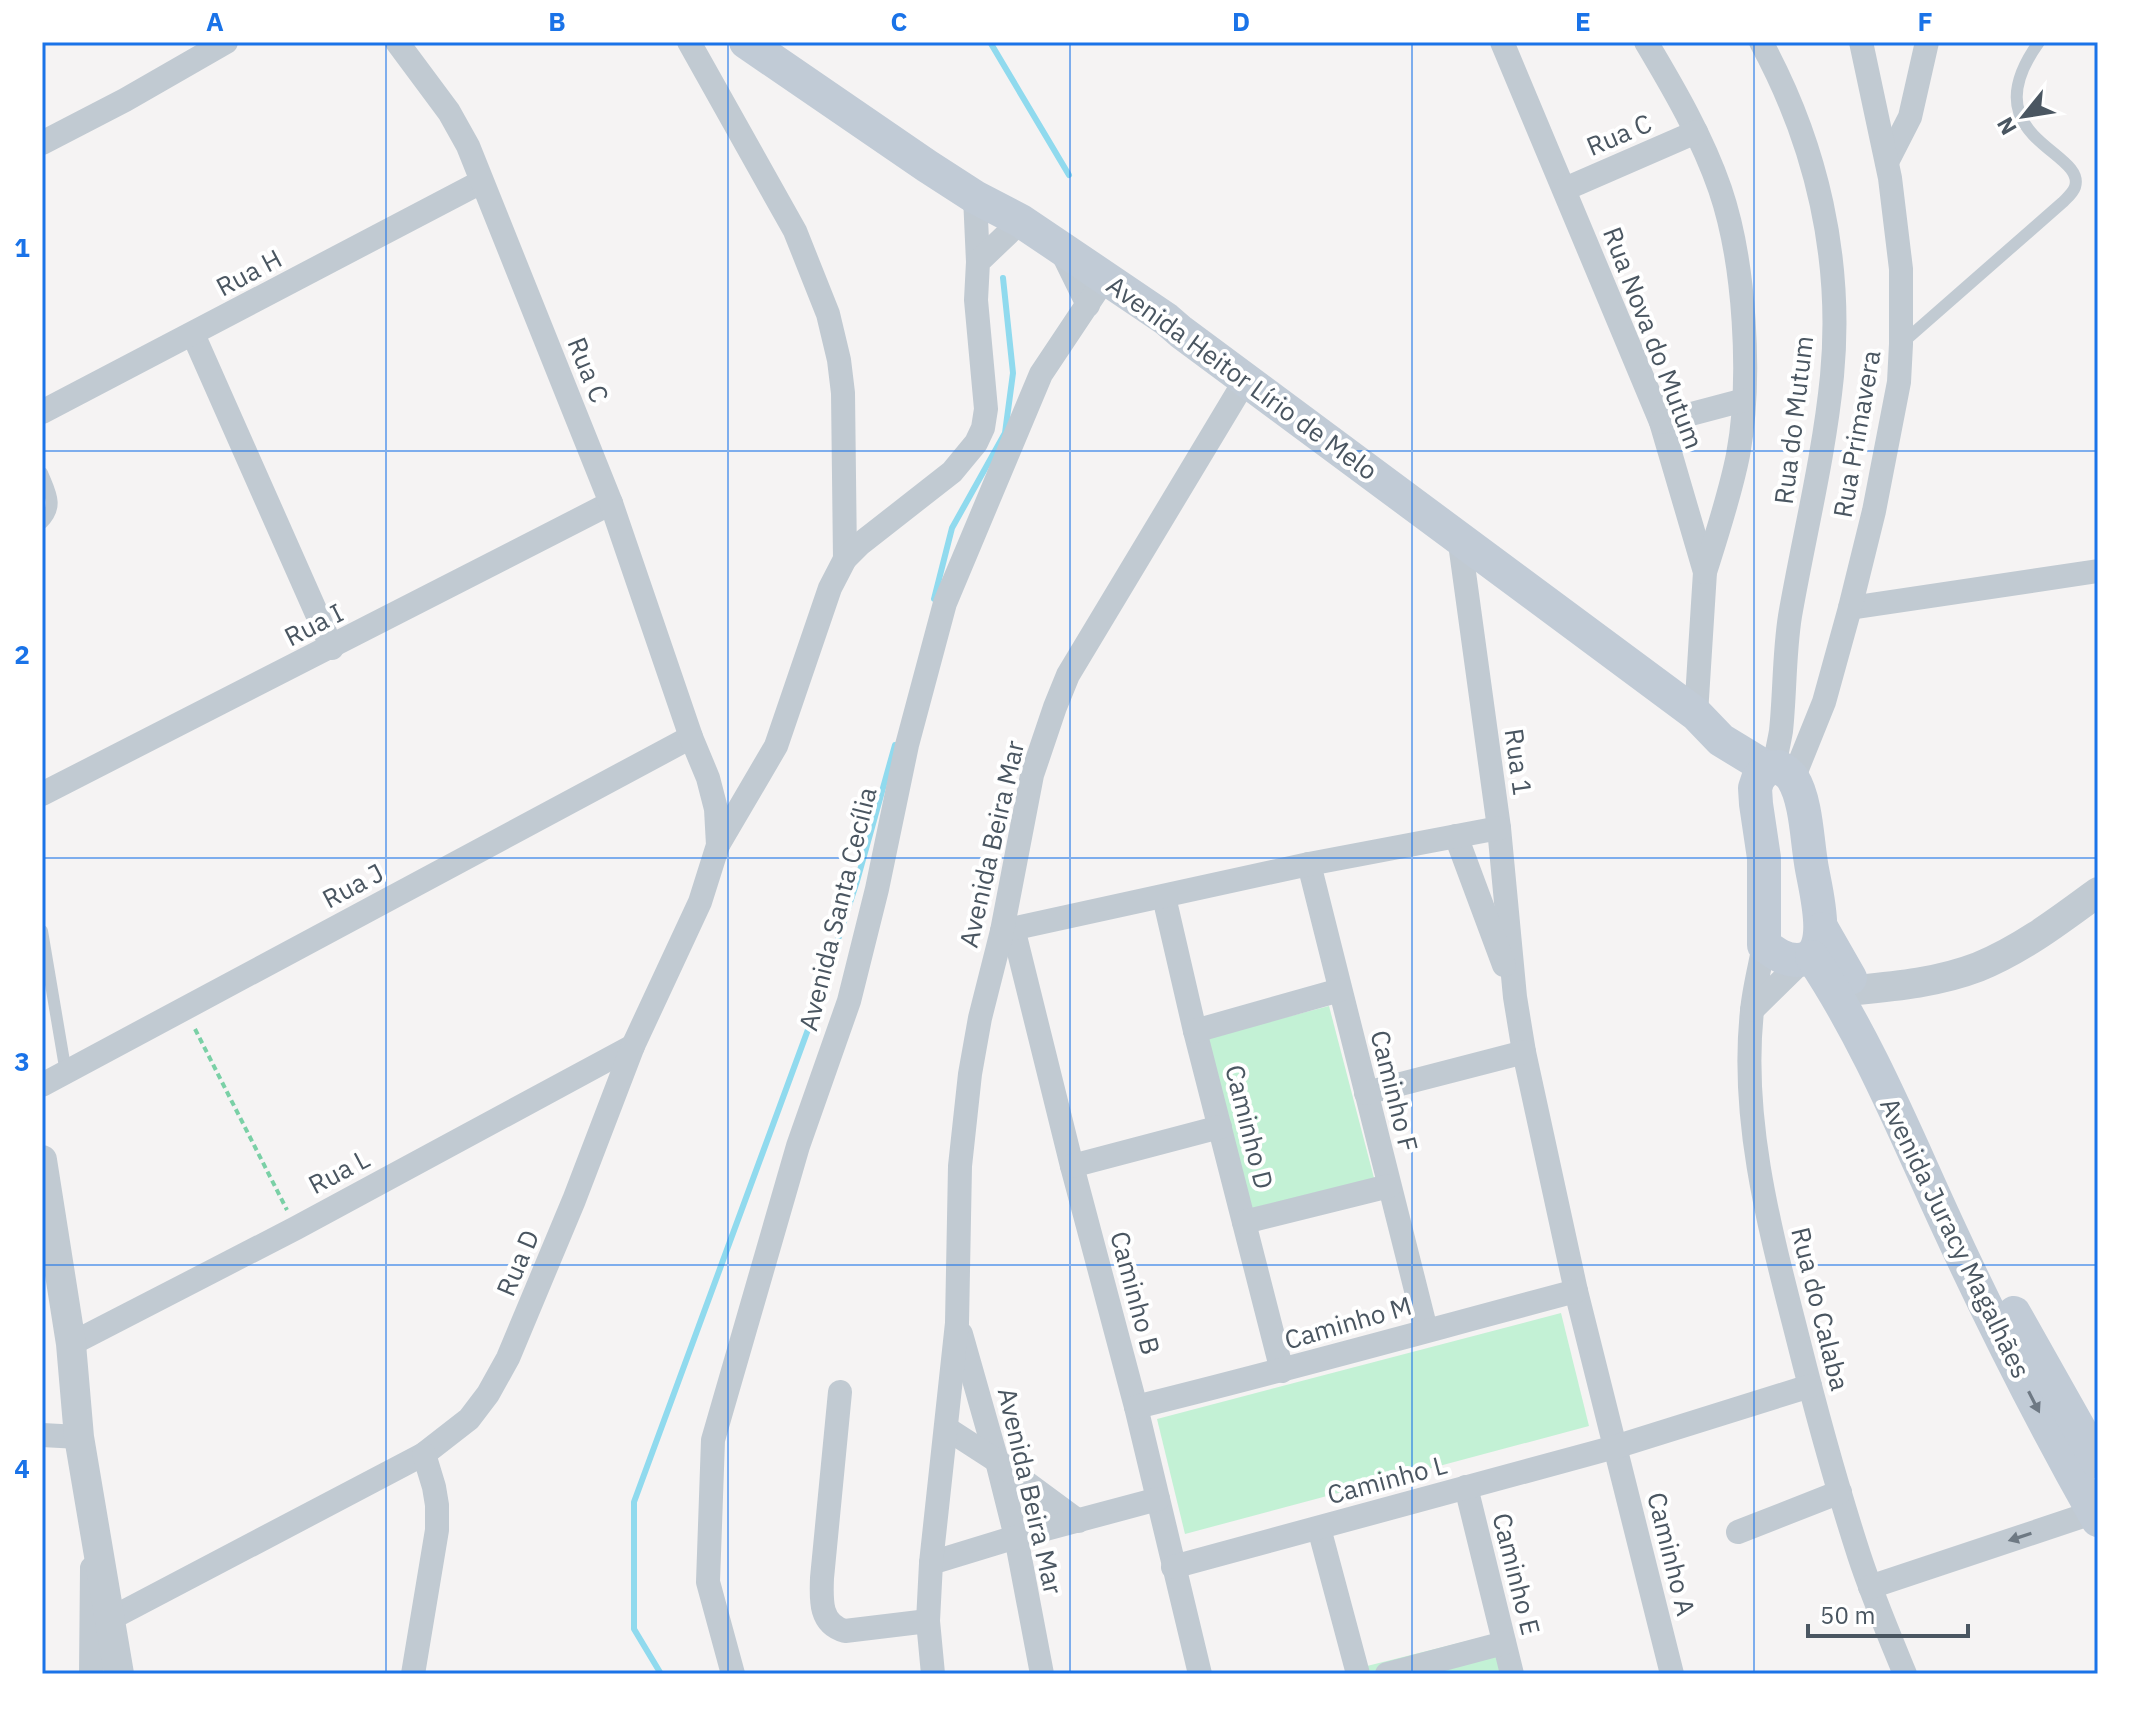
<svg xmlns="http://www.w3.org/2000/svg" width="2140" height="1716" font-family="'IBM Plex Sans',sans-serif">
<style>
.green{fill:#c3f1d5}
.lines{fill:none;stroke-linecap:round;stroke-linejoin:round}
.stream{stroke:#90daee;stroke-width:6}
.path{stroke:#7ad0a6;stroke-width:4;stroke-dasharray:6 4;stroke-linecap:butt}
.service{stroke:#c1cad2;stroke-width:12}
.minor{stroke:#c1cad2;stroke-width:24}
.tertiary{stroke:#c1cad2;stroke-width:30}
.secondary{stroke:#c1cbd6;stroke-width:34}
.oneway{fill:#6e7984}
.oneway2{fill:#6e7983}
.grid{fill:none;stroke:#1a73e8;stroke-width:2;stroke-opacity:0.55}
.labels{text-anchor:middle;stroke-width:8;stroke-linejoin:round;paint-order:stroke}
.street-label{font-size:26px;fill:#4a5661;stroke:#fff}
.neatline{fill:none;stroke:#1a73e8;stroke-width:3}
.grid-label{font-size:26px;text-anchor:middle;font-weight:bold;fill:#1a73e8}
</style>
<rect width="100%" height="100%" fill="#f5f3f3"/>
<g class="green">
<polygon points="1329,1006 1374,1178 1250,1209 1206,1038"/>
<polygon points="1561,1313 1589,1426 1185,1534 1157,1419"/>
<polygon points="1491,1635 1501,1674 1369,1674 1367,1666"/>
</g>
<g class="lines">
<g class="stream">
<polyline points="990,42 1069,175"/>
<polyline points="934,599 952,528 1005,433 1013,373 1003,278"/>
<polyline points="661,1674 634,1629 634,1502 813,1016 857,881 895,745"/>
</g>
<polyline class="path" points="195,1029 287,1210"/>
<g class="service">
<path d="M1901 344 2063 202C2067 198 2073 193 2075 187 2087 150 1969 139 2039 42"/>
<path d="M42 473C50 493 59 506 42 523"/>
<polyline points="42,931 66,1073"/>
</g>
<g class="minor">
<polyline points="689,42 795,231 828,314 839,360 843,393 845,559"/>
<polyline points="1502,42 1661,422 1705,572 1696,714"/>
<path d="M1646 42C1674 89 1702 137 1720 189 1745 262 1752 379 1738 455 1730 495 1717 534 1705 572"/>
<path d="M1761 42C1817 145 1843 259 1832 376 1824 457 1804 536 1790 616 1784 654 1785 693 1781 731 1779 743 1776 755 1774 767"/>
<polyline points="42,143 125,100 226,42"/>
<polyline points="1887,162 1910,117 1927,42"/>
<polyline points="1565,189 1696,132"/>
<polyline points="975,197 978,262"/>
<polyline points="1061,250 1088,305"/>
<polyline points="193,334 332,648"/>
<polyline points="42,412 481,182"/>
<polyline points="1661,422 1744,400"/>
<polyline points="1459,536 1499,828 1515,997 1524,1052 1576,1291 1672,1674"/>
<polyline points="1850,608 2098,571"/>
<polyline points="1793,779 1824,702 1850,608 1874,511 1899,382 1901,344 1901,269 1890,178 1861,42"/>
<polyline points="42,794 611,503"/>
<polyline points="1456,836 1504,965"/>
<polyline points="718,845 776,746 830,588 845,559 860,544 952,472 976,443 983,428 986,409 976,300 978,262 1021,221"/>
<polyline points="1309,864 1426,1330"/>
<polyline points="1164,897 1195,1031 1282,1371"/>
<polyline points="1013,928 1072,1166 1136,1407 1200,1674"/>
<polyline points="1002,931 1309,864 1499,828"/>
<path d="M1764 945C1760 967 1754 989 1752 1011 1740 1122 1771 1233 1798 1339 1816 1411 1836 1484 1859 1555 1872 1595 1889 1635 1905 1674"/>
<polyline points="1752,1010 1804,959"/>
<polyline points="1195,1031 1340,990"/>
<polyline points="42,1085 691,737"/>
<polyline points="1366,1093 1524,1052"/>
<polyline points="1072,1166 1220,1127"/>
<polyline points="1244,1222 1389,1186"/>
<polyline points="961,1334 997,1461 1016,1537 1042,1674"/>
<polyline points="71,1344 296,1228 633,1046"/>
<path d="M840 1392 822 1578C821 1601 820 1624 845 1631L928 1621"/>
<path d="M1136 1407C1283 1371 1429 1330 1576 1291"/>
<polyline points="946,1428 997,1461 1078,1521"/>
<polyline points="42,1435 79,1437"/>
<polyline points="1466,1487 1512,1674"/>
<polyline points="1319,1528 1358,1674"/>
<polyline points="1738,1532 1840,1492"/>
<polyline points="931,1563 1016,1537 1158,1499"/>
<polyline points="1173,1567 1615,1447 1810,1386"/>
<polyline points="1870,1587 2098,1511"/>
<polyline points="110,1619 424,1454 469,1419 488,1394 508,1358 574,1200 633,1046 700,902 718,845 716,809 708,778 691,737 611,503 468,146 449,112 397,42"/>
<polyline points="91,1674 92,1568"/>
<polyline points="413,1674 437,1530 437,1505 434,1487 424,1454"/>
<polyline points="733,1674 708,1582 713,1440 798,1146 849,1001 877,889 907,745 945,603 1041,374 1105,278"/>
<polyline points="933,1674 928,1621 931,1563 957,1323 960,1166 970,1074 980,1018 1002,931 1032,775 1055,707 1068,675 1246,379"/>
<polyline points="1387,1674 1504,1643"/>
</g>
<g class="tertiary">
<path d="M1857 990C1898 986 1939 982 1978 967 2022 949 2060 920 2098 892"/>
<polyline points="42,1160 71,1344 79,1437 119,1674"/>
</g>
<g class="secondary">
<polyline points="746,42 927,166 975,197 1021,221 1166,319 1181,332 1696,714 1721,740 1767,768"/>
<path d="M1779 767C1784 770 1790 774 1793 779 1806 800 1807 839 1811 863 1814 886 1837 960 1797 960 1784 960 1775 953 1764 945V858L1756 804 1755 788 1758 779 1767 768Z"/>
<polyline points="1822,929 1850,978"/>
<path d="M1812 957C1867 1039 1905 1133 1946 1222 1993 1324 2043 1423 2098 1520"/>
<polyline points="2014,1313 2098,1462"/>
</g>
</g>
<defs><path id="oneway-solid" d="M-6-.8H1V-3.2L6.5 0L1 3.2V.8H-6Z" transform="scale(2)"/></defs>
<use class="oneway" href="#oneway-solid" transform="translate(2034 1402) rotate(63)"/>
<use class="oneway2" href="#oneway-solid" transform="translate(2020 1537) rotate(162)"/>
<path class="grid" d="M386 42V1674M728 42V1674M1070 42V1674M1412 42V1674M1754 42V1674M42 451H2098M42 858H2098M42 1265H2098"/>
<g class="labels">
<g class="street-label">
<text transform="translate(1619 135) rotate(-23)" y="9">Rua C</text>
<text transform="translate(249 273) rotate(-28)" y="9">Rua H</text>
<text transform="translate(1653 338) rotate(69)" y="9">Rua Nova do Mutum</text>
<text transform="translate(588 370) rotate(68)" y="9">Rua C</text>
<text transform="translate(1242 378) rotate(36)" y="9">Avenida Heitor Lírio de Melo</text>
<text transform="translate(1794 420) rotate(-83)" y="9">Rua do Mutum</text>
<text transform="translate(1857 434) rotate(-80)" y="9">Rua Primavera</text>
<text transform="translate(314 625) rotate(-27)" y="9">Rua I</text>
<text transform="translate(1518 762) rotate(82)" y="9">Rua 1</text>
<text transform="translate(992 844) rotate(-77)" y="9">Avenida Beira Mar</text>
<text transform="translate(353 886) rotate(-28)" y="9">Rua J</text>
<text transform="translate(838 909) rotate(-76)" y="9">Avenida Santa Cecília</text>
<text transform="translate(1394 1091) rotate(76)" y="9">Caminho F</text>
<text transform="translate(1249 1127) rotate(76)" y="9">Caminho D</text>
<text transform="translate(339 1172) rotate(-28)" y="9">Rua L</text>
<text transform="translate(1955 1238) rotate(64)" y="9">Avenida Juracy Magalhães</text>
<text transform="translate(518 1263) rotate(-67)" y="9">Rua D</text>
<text transform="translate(1135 1293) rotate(75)" y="9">Caminho B</text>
<text transform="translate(1820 1309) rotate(76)" y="9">Rua do Calaba</text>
<text transform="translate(1348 1323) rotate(-16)" y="9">Caminho M</text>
<text transform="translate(1387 1480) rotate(-15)" y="9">Caminho L</text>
<text transform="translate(1030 1491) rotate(77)" y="9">Avenida Beira Mar</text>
<text transform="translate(1671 1554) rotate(76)" y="9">Caminho A</text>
<text transform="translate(1516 1574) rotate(76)" y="9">Caminho E</text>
</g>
</g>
<rect width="2140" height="1716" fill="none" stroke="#ffffff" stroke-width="88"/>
<g transform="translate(2024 116) rotate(240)" stroke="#ffffff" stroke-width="6" paint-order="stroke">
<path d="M0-6L14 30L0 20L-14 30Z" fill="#4a5661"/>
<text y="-12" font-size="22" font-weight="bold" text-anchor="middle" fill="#4a5661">N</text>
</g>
<path d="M1808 1624v12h160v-12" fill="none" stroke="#4a5661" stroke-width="4"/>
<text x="1820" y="1624" font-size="24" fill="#4a5661" stroke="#ffffff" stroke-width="6" paint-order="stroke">50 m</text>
<rect x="44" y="44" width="2052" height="1628" class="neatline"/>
<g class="grid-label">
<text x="215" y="31">A</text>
<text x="557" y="31">B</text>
<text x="899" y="31">C</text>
<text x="1241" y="31">D</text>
<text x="1583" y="31">E</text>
<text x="1925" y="31">F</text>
<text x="22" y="257">1</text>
<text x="22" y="664">2</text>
<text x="22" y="1071">3</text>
<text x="22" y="1478">4</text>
</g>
</svg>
